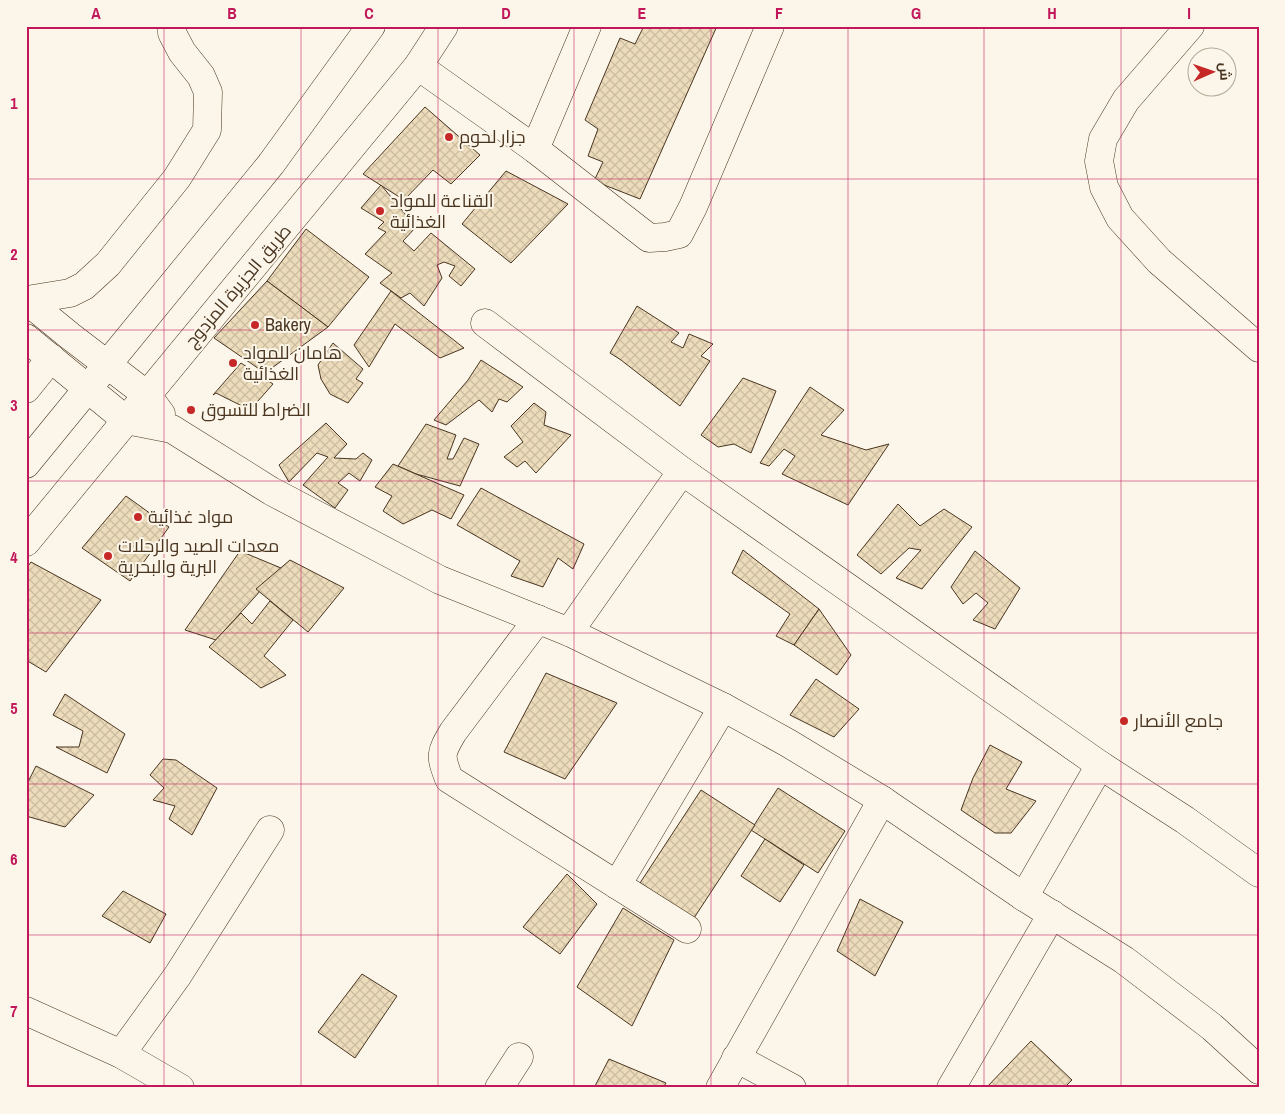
<svg xmlns="http://www.w3.org/2000/svg" width="1285" height="1114" font-family="'Archivo Narrow',Cairo,sans-serif">
<style>
.building{fill:url(#building-cross-hatch);stroke:#4a3520}
.lines{fill:none;stroke-linecap:round;stroke-linejoin:round}
.minor-casing{stroke:#4a3520;stroke-width:29}
.major-casing{stroke:#4a3520;stroke-width:29}
.minor{stroke:#fbf6e9;stroke-width:28}
.major{stroke:#fbf6e9;stroke-width:28}
.grid{fill:none;stroke:#c2185b;stroke-width:1;stroke-opacity:0.55}
.poi-dot{fill:#c62828;stroke:#fbf6e9;stroke-width:2}
.labels{text-anchor:middle;stroke-width:4;stroke-linejoin:round;paint-order:stroke}
.poi-label{font-size:18px;fill:#4a3520;stroke:#fbf6e9;text-anchor:start}
.street-label{font-size:18px;fill:#4a3520;stroke:#fbf6e9}
.neatline{fill:none;stroke:#c2185b;stroke-width:2}
.grid-label{font-size:16px;text-anchor:middle;font-weight:bold;fill:#c2185b}
</style>
<defs>
<pattern id="building-cross-hatch" width="8" height="8" patternUnits="userSpaceOnUse" patternTransform="scale(1.25)"><rect width="8" height="8" fill="#ecdcbc"/><path d="M0 0l8 8M0 8l8-8" fill="none" stroke="#ccbda1"/></pattern>
</defs>
<rect width="100%" height="100%" fill="#fbf6e9"/>
<g class="building">
<polygon points="644,26 717,26 640,199 594,181 603,162 588,156 598,129 585,120 620,38 635,44"/>
<polygon points="425,107 480,155 451,184 433,170 404,200 363,174"/>
<polygon points="506,171 568,204 511,263 462,224"/>
<polygon points="381,185 416,227 403,241 414,251 431,233 475,269 461,286 449,276 455,266 444,262 437,265 442,278 424,306 410,293 401,298 380,283 392,273 365,254 386,232 378,228 384,222 361,208"/>
<polygon points="306,229 369,277 328,327 267,281"/>
<polygon points="267,281 328,327 265,373 214,338"/>
<polygon points="391,291 464,348 440,358 395,324 369,367 354,345"/>
<polygon points="637,306 679,333 671,342 683,348 689,334 713,344 701,356 710,361 680,406 621,360 610,353"/>
<polygon points="333,343 363,369 356,379 363,383 348,403 330,394 321,379 318,365"/>
<polygon points="481,360 523,387 507,402 499,399 492,412 479,400 446,425 434,420 468,380"/>
<polygon points="241,363 273,384 250,410 216,393 213,395"/>
<polygon points="743,378 776,391 751,453 734,444 718,447 701,435"/>
<polygon points="810,387 844,410 821,435 866,450 889,444 848,505 782,474 795,456 784,449 769,466 760,463"/>
<polygon points="534,403 546,412 544,425 571,435 536,473 525,461 517,467 504,457 523,442 511,426"/>
<polygon points="326,423 347,444 334,458 356,459 363,453 372,460 360,481 349,473 338,483 348,490 335,508 303,485 328,457 317,453 289,482 279,465"/>
<polygon points="426,424 456,435 447,459 453,459 464,438 479,444 460,486 416,474 398,466"/>
<polygon points="393,464 464,495 451,519 432,510 403,524 383,511 392,496 375,487"/>
<polygon points="481,488 584,544 573,569 558,558 543,587 511,576 520,561 457,525"/>
<polygon points="126,496 169,527 130,581 82,548"/>
<polygon points="898,504 920,526 944,509 972,527 922,589 896,578 921,550 909,548 881,574 857,555"/>
<polygon points="743,550 819,609 794,645 776,636 790,614 732,573"/>
<polygon points="240,551 281,568 216,640 185,630"/>
<polygon points="975,551 1020,588 995,629 973,620 988,603 976,593 963,604 951,587"/>
<polygon points="290,560 344,588 308,632 256,589"/>
<polygon points="31,562 101,600 46,672 26,660 26,569"/>
<polygon points="270,601 293,620 264,656 286,675 261,688 209,647 241,613 252,624"/>
<polygon points="819,609 851,655 837,675 794,645"/>
<polygon points="546,673 617,703 565,779 504,752"/>
<polygon points="816,679 859,709 834,737 790,715"/>
<polygon points="65,694 125,734 107,773 56,747 79,747 83,731 53,715"/>
<polygon points="990,745 1022,762 1006,789 1036,801 1011,833 995,833 961,810 973,778"/>
<polygon points="163,759 176,760 217,788 192,835 169,819 175,806 153,800 164,788 150,775"/>
<polygon points="36,766 94,795 65,827 26,816 26,786"/>
<polygon points="778,788 845,831 818,873 751,830"/>
<polygon points="701,790 755,825 694,918 640,883"/>
<polygon points="765,839 804,865 780,902 741,876"/>
<polygon points="567,874 597,904 560,954 523,927"/>
<polygon points="123,891 166,914 150,943 102,916"/>
<polygon points="860,899 903,922 875,976 837,951"/>
<polygon points="623,908 674,940 632,1026 577,987"/>
<polygon points="362,974 397,996 355,1058 318,1032"/>
<polygon points="1031,1041 1072,1080 1064,1088 986,1088"/>
<polygon points="609,1059 666,1083 663,1088 594,1088"/>
</g>
<g class="lines">
<defs>
<g id="minor">
<polyline points="1190,26 1126,100 1103,139 1099,161 1104,187 1120,218 1159,261 1259,348"/>
<polyline points="418,66 535,149 649,238 665,237 679,234 693,207 770,26"/>
<polyline points="535,149 587,26"/>
<polyline points="26,300 70,336 147,395 161,414"/>
<polyline points="27,300 70,293 84,286 108,264 177,178 207,130 208,92 201,76 182,52 172,33 172,26"/>
<polyline points="485,323 682,471 1100,765 1185,820 1259,873"/>
<polyline points="26,338 126,420 172,429 271,491 440,580 569,632 723,707 788,743 882,800 1024,897 1124,960 1212,1027 1259,1070"/>
<polyline points="26,389 51,358"/>
<path d="M538 619 453 732C440 754 440 755 449 779L687 929"/>
<polyline points="569,632 682,471"/>
<polyline points="617,885 723,707"/>
<polyline points="1024,897 1100,765"/>
<polyline points="26,1011 121,1054 180,1088"/>
<polyline points="121,1054 178,975 270,830"/>
<polyline points="736,1058 792,1088"/>
<polyline points="499,1088 519,1057"/>
<polyline points="720,1088 882,800"/>
<polyline points="951,1088 1052,914"/>
</g>
<g id="major">
<polyline points="26,464 271,164 371,26"/>
<polyline points="26,542 418,66 444,26"/>
</g>
</defs>
<use href="#minor" class="minor-casing"/>
<use href="#major" class="major-casing"/>
<use href="#minor" class="minor"/>
<use href="#major" class="major"/>
</g>
<path class="grid" d="M164 26V1088M301 26V1088M438 26V1088M574 26V1088M711 26V1088M848 26V1088M984 26V1088M1121 26V1088M26 179H1259M26 330H1259M26 481H1259M26 633H1259M26 784H1259M26 935H1259"/>
<g class="poi-dot">
<circle cx="449" cy="137" r="5"/>
<circle cx="380" cy="211" r="5"/>
<circle cx="255" cy="325" r="5"/>
<circle cx="233" cy="363" r="5"/>
<circle cx="191" cy="410" r="5"/>
<circle cx="138" cy="517" r="5"/>
<circle cx="108" cy="556" r="5"/>
<circle cx="1124" cy="721" r="5"/>
</g>
<g class="labels">
<g class="poi-label">
<text x="459" y="143">جزار لحوم</text>
<text x="390" y="207">القناعة للمواد<tspan x="390" dy="21">الغذائية</tspan></text>
<text x="265" y="331">Bakery</text>
<text x="243" y="359">هامان للمواد<tspan x="243" dy="21">الغذائية</tspan></text>
<text x="201" y="416">الضراط للتسوق</text>
<text x="148" y="523">مواد غذائية</text>
<text x="118" y="552">معدات الصيد والرحلات<tspan x="118" dy="21">البرية والبحرية</tspan></text>
<text x="1134" y="727">جامع الأنصار</text>
</g>
<g class="street-label">
<text transform="translate(238 286) rotate(-50)" y="6">طريق الجزيرة المزدوج</text>
</g>
</g>
<rect width="1285" height="1114" fill="none" stroke="#fbf6e9" stroke-width="55"/>
<g transform="translate(1212 72) rotate(88)"><circle r="24" fill="#fbf6e9" stroke="#b4a999"/>
<path d="M0-4L9 19L0 12L-9 19Z" fill="#c62828"/>
<text y="-8" font-size="14" font-weight="bold" text-anchor="middle" fill="#4a3520">ش</text>
</g>
<rect x="28" y="28" width="1230" height="1058" class="neatline"/>
<g class="grid-label">
<text x="96" y="19">A</text>
<text x="232" y="19">B</text>
<text x="369" y="19">C</text>
<text x="506" y="19">D</text>
<text x="642" y="19">E</text>
<text x="779" y="19">F</text>
<text x="916" y="19">G</text>
<text x="1052" y="19">H</text>
<text x="1189" y="19">I</text>
<text x="14" y="109">1</text>
<text x="14" y="260">2</text>
<text x="14" y="411">3</text>
<text x="14" y="563">4</text>
<text x="14" y="714">5</text>
<text x="14" y="865">6</text>
<text x="14" y="1017">7</text>
</g>
</svg>
